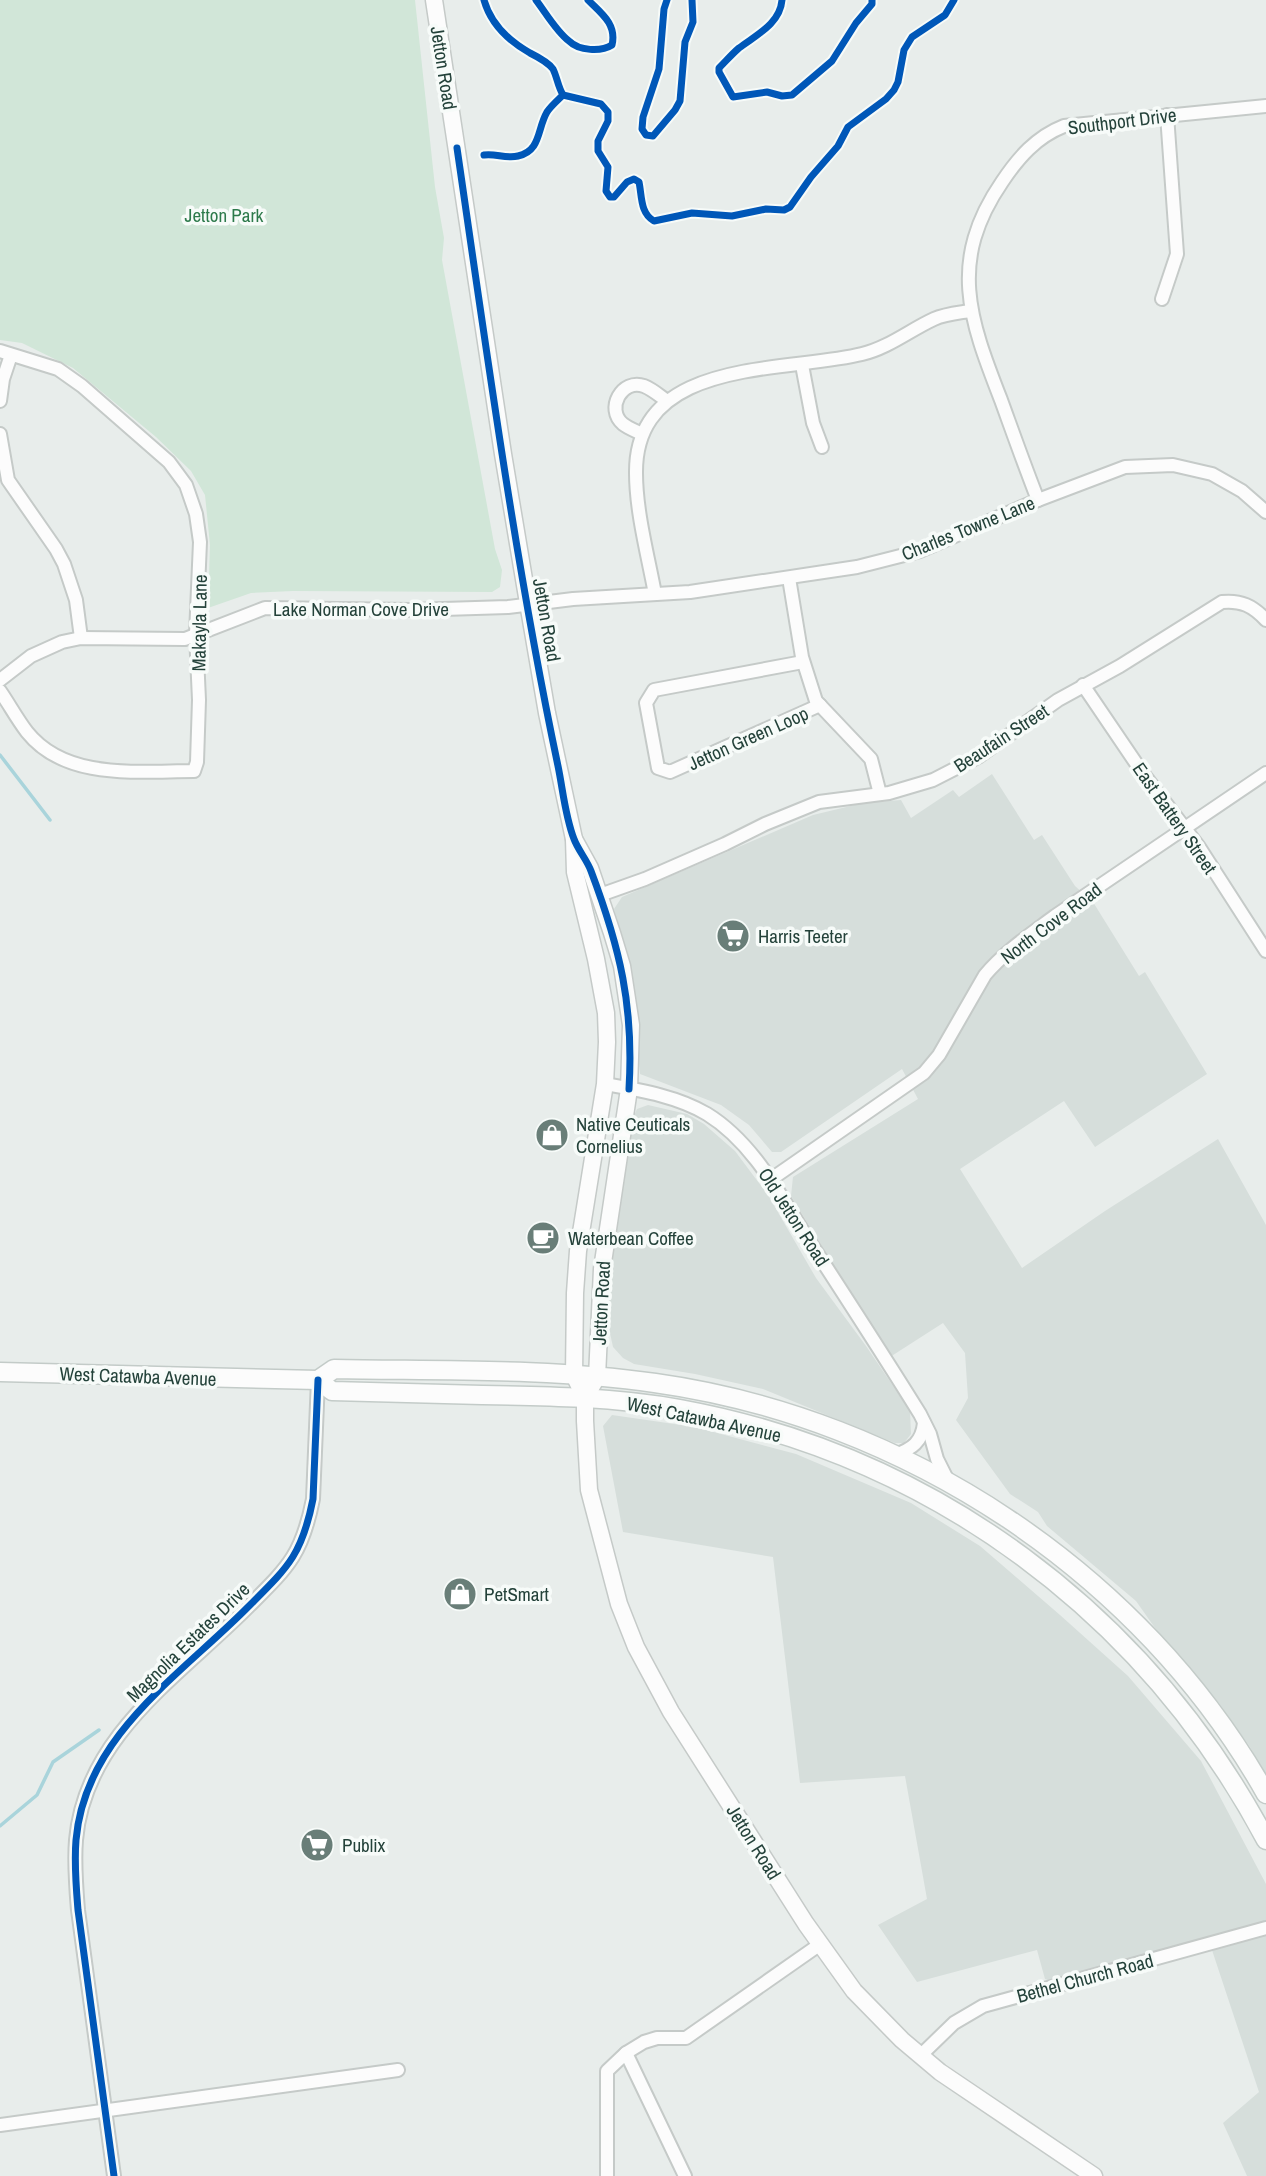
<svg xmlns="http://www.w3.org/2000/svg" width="1266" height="2176" font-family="'Archivo Narrow',sans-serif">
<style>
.built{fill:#d6dedb}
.green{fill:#d1e6d8}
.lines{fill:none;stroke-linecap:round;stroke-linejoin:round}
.stream{stroke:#a9d4db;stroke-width:3.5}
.minor-casing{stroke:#c5cac8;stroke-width:16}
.tertiary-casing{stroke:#c5cac8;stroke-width:19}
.secondary-casing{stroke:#c3cbc8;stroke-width:21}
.minor{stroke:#fcfcfc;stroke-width:12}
.tertiary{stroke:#fcfcfc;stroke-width:16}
.secondary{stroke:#fcfcfc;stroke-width:18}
.cycleway-casing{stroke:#f7fbf9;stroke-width:11}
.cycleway{stroke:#0057b8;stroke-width:7}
.labels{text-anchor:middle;stroke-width:7;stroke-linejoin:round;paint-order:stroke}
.street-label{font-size:19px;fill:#24423a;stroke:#f7fbf9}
.park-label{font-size:19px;fill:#2d7a4b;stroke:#f7fbf9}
.poi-label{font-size:19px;fill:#24423a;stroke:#f7fbf9;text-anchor:start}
</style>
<rect width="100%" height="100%" fill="#e8edeb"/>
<g class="built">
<polygon points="992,774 1034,840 1042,835 1075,886 1093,902 1139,976 1145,972 1207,1074 1095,1147 1064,1101 960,1169 1022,1268 1105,1211 1218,1139 1266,1225 1266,1775 1250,1747 1219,1703 1160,1635 1136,1601 1047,1526 1038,1512 1010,1494 956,1420 968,1398 965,1353 943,1323 890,1357 791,1196 793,1177 918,1099 902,1069 781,1152 772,1152 749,1125 721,1105 640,1074 630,971 614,909 622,897 813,815 863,803 901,800 911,818 953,790 959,797"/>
<polygon points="648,1105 687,1114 704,1124 735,1151 768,1195 816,1278 866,1346 910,1411 911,1434 904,1443 895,1443 763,1389 695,1374 634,1364 623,1358 613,1347 608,1324 612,1255 630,1124 637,1109"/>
<polygon points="612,1415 695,1427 796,1454 911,1503 980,1546 1060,1615 1128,1676 1201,1761 1266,1884 1266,2176 1247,2176 1223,2123 1259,2092 1208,1938 1054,1982 1045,1979 1037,1950 917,1982 878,1925 927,1899 905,1776 800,1783 773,1557 623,1532 603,1426"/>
</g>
<polygon class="green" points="0,0 415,0 435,187 444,238 442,260 495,549 502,570 500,587 492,592 293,591 251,593 208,608 210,545 205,495 191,471 156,437 73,368 22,343 0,340"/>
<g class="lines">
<g class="stream">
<polyline points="0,755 50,820"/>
<polyline points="0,1826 37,1795 53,1762 99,1730"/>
</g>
<defs>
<g id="minor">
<polyline points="1162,299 1177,254 1167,115"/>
<path d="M0 351 58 369 82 386 169 462 186 485 196 514 200 542 196 634 199 700 197 762 194 771C139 771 66 781 27 732 17 719 9 704 0 691"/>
<polyline points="802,365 813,423 822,447"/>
<polyline points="0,401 3,379 11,355"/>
<polyline points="0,434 8,480 56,549 64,564 76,600 81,638"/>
<path d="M642 434C636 431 628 428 623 424 605 409 622 378 644 386 652 389 660 396 667 401"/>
<path d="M1038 500C1025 467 1013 433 1001 400 969 318 948 261 1002 182 1018 158 1036 137 1064 126L1266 106"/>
<polyline points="789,578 802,657 816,701 871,759 880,794"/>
<path d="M655 594C648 556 636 512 636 473 635 357 785 373 862 354 888 348 910 330 934 319 945 314 958 313 970 311"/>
<polyline points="803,662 654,690 646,703 658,768 670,772 820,705"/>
<polyline points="0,680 31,656 62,642 81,638 185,639 265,608 411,610 508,607 573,599 690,592 857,567 920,551 1038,500 1125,467 1173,465 1212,474 1242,491 1266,512"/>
<polyline points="1083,685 1142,772 1199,847 1266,951"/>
<path d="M600 895 645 879 725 844 765 824 819 802 889 793 933 780 978 757 1058 700 1120 666 1222 602C1241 600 1253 606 1266 620"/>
<path d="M605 1084C639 1090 677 1096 707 1114 754 1143 781 1197 810 1242 847 1299 884 1356 920 1414L930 1434 937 1459 949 1483"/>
<path d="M770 1180 924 1073 939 1055 985 975C1004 952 1031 934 1055 916L1266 773"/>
<path d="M895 1455C912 1449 922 1442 924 1423"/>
<polyline points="920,2056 954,2023 983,2006 1266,1928"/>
<polyline points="0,2125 398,2070"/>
<path d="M114 2176 78 1910C76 1886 74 1864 76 1840 85 1735 181 1675 249 1606 288 1567 302 1555 313 1499L318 1380"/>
<polyline points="607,2176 607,2071 626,2053"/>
<polyline points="685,2176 626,2053 644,2042 657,2038 686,2038 819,1945"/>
</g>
<g id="tertiary">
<polyline points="434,0 503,454 528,603 547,713 574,839 575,872 596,959 606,1013 607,1042 605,1084 578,1251 575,1293 574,1375 585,1398"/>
<polyline points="574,839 590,868 612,933 622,966 631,1025 629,1089 602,1269 597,1377 585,1398 585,1421 589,1490 619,1604 636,1647 671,1712 806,1924 854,1991 902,2040 940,2072 1094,2176"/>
</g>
<g id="secondary">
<path d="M0 1372 318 1380 334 1369C441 1371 549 1368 655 1383 905 1418 1141 1572 1266 1794"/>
<path d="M318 1380 332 1391C382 1392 432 1394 482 1395 548 1396 615 1397 680 1409 934 1456 1145 1613 1266 1840"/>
</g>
</defs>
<use href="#minor" class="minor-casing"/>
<use href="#tertiary" class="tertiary-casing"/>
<use href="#secondary" class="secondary-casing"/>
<use href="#minor" class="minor"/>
<use href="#tertiary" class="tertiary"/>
<use href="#secondary" class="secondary"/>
<defs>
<g id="cycleway">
<path d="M484 0C491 25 509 41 530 53 538 57 548 62 553 69 557 77 558 87 563 95 558 100 551 106 547 112 537 129 541 151 518 156 506 159 495 153 484 155"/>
<path d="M536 0C546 13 556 31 569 41 579 51 601 52 612 45 617 24 601 13 588 0"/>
<polyline points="667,0 664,9 659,69 643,117 642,129 646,135 653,136 675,110 680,101 685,42 693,22 692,0"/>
<path d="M782 0C780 24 756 35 739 48 732 54 726 61 719 68V72L733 97 767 92 782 96 792 95 832 61 856 23 872 4V0"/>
<path d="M563 95 601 104 608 112V121L598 141V151L608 167 606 191 610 197H614L627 182 634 179 639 182C642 196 640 213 654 221L692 213 732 216 766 209 784 210 790 207 811 177 838 146 848 127 886 99 894 90 898 82 904 50 912 37 945 15 954 0"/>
<path d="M457 148C487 354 515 562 558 766 563 790 565 816 574 839 578 850 587 860 591 871 620 948 634 1006 629 1089"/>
<path d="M114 2176 78 1910C76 1886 74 1864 76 1840 85 1735 181 1675 249 1606 288 1567 302 1555 313 1499L318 1380"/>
</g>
</defs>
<use href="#cycleway" class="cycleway-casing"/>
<use href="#cycleway" class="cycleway"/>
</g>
<defs>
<symbol id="supermarket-disc" viewBox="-11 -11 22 22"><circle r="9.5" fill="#697e78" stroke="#f7fbf9"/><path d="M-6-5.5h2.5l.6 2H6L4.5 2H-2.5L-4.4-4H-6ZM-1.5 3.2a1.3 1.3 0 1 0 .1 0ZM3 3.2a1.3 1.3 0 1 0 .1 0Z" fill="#fff"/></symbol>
<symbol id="shop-disc" viewBox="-11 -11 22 22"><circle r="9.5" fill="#697e78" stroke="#f7fbf9"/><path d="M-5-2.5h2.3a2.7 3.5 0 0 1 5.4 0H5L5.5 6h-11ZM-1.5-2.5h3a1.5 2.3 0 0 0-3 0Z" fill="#fff"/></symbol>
<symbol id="cafe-disc" viewBox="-11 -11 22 22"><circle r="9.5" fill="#697e78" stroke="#f7fbf9"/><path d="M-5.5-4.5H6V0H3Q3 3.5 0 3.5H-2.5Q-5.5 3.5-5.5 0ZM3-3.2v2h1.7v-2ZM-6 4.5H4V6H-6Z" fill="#fff"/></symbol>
</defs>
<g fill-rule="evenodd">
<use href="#supermarket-disc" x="714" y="917" width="38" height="38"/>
<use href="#shop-disc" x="533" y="1116" width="38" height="38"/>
<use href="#cafe-disc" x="524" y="1219" width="38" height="38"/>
<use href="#shop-disc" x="441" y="1575" width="38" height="38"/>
<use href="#supermarket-disc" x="298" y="1826" width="38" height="38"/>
</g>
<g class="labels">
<g class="street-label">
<text transform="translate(444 68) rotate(81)" y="7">Jetton Road</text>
<text transform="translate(1122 121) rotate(-7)" y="7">Southport Drive</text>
<text transform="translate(968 528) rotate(-22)" y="7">Charles Towne Lane</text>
<text x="361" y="616">Lake Norman Cove Drive</text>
<text transform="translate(547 620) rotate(80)" y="7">Jetton Road</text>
<text transform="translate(199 623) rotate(-89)" y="7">Makayla Lane</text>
<text transform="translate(748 738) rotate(-24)" y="7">Jetton Green Loop</text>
<text transform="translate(1001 738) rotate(-33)" y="7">Beaufain Street</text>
<text transform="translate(1175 818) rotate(55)" y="7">East Battery Street</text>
<text transform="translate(1051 923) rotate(-37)" y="7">North Cove Road</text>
<text transform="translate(794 1217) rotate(57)" y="7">Old Jetton Road</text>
<text transform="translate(601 1303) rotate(-87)" y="7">Jetton Road</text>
<text transform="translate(138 1376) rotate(2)" y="7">West Catawba Avenue</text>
<text transform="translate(704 1419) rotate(12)" y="7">West Catawba Avenue</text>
<text transform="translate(188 1642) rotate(-44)" y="7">Magnolia Estates Drive</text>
<text transform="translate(754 1842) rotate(58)" y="7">Jetton Road</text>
<text transform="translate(1085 1978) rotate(-15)" y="7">Bethel Church Road</text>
</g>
<g class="park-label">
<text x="224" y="222">Jetton Park</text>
</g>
<g class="poi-label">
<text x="758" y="943">Harris Teeter</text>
<text x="576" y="1131">Native Ceuticals<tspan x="576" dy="22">Cornelius</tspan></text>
<text x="568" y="1245">Waterbean Coffee</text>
<text x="484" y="1601">PetSmart</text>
<text x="342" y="1852">Publix</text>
</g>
</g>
</svg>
